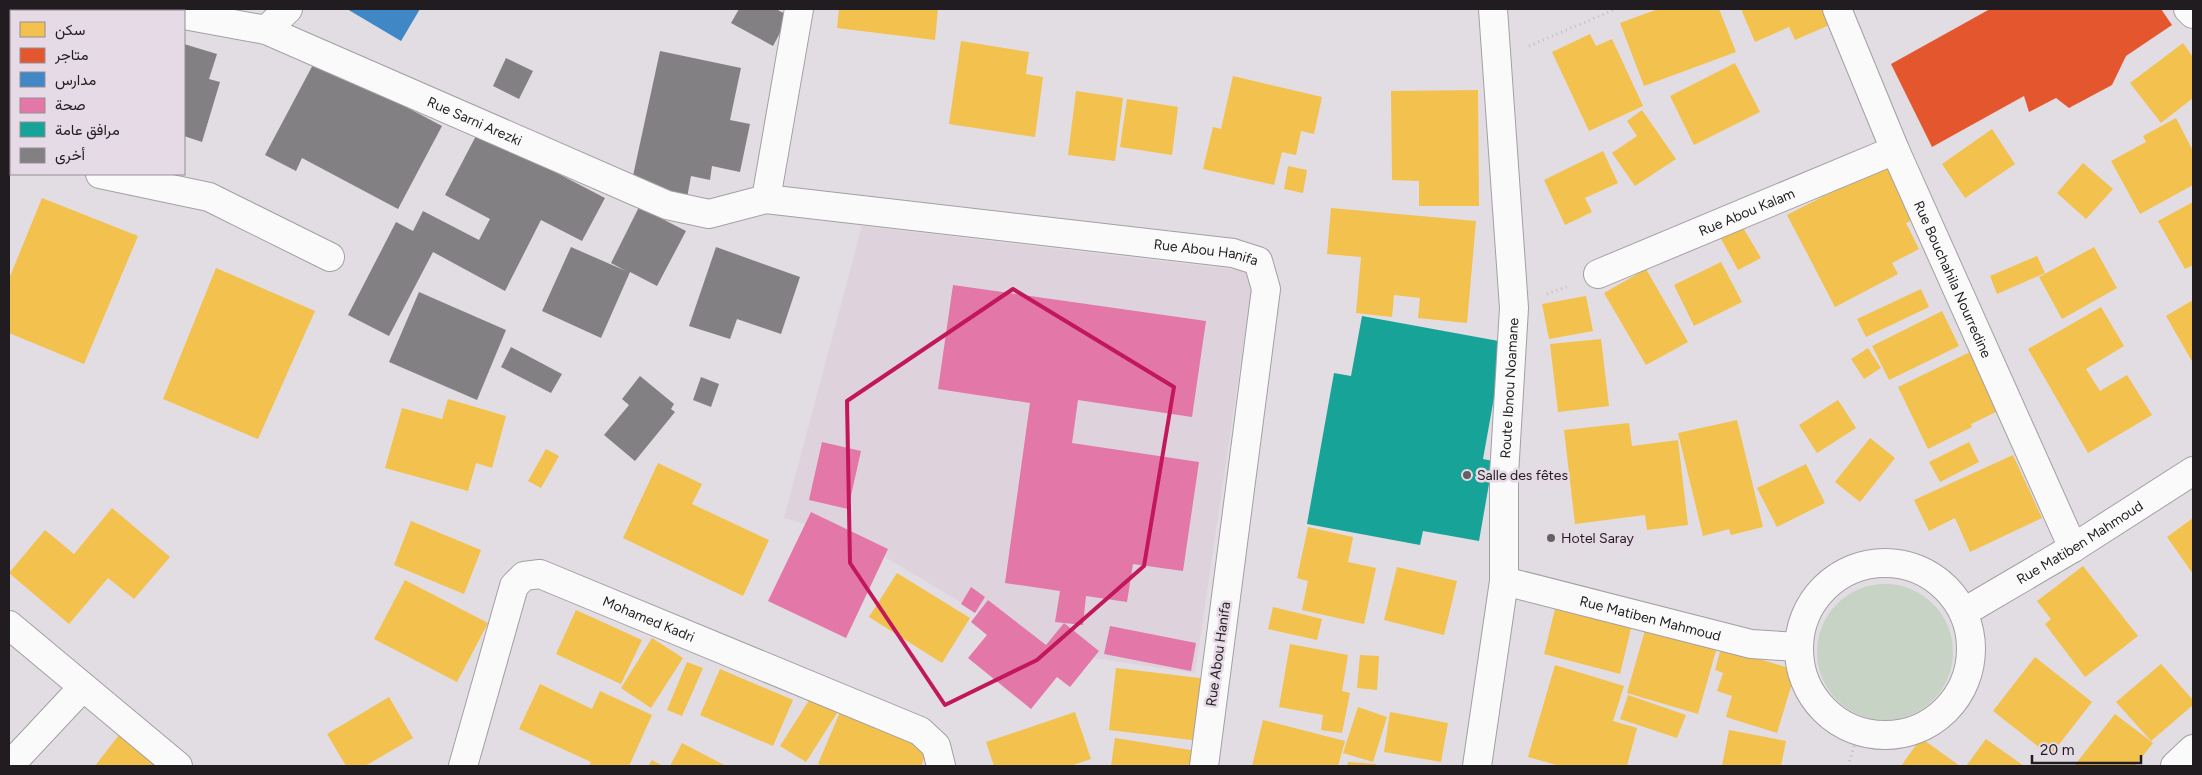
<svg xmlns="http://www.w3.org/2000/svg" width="2202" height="775" font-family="Figtree,Vazirmatn,sans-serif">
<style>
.built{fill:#ded2dd}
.green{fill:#c6d3c5}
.homes{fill:#f2c14e}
.shops{fill:#e4572e}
.schools{fill:#3f88c5}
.health{fill:#e377a8}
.public{fill:#17a398}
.building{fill:#838083}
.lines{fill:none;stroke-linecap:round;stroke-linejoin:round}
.minor-casing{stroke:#a39fa3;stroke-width:30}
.tertiary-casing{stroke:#a39fa3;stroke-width:30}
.path{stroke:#c0bec0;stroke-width:3;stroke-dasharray:1 4;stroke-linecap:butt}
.minor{stroke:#fbfafb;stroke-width:28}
.tertiary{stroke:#fbfafb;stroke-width:28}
.marked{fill:none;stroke:#c2185b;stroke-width:4;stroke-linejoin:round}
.poi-dot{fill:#646063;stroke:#e5dae5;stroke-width:2}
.labels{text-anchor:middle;stroke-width:5;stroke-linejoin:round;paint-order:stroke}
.street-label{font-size:14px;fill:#201c1f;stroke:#e5dae5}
.poi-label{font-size:14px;fill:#201c1f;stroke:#e5dae5;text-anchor:start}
</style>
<rect width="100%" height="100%" fill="#e2dde2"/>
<polygon class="built" points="862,226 1254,272 1195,673 1072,655 1007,630 850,536 784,518"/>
<circle class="green" cx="1885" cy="652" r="68"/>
<g class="homes">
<polygon points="839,9 938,9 935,40 837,28"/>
<polygon points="1658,9 1719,9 1736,52 1644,86 1620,23"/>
<polygon points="1741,9 1828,9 1834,23 1795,40 1789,27 1755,42"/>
<polygon points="1590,34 1596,46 1612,39 1643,106 1589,131 1552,52"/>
<polygon points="961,41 1029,52 1026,74 1043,77 1035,137 949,124"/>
<polygon points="2183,43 2193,57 2193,98 2161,123 2130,83"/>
<polygon points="1735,63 1760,112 1694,145 1670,96"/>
<polygon points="1233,76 1322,97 1314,134 1301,131 1296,155 1282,152 1274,185 1203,169 1213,127 1221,129"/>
<polygon points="1478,90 1479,206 1419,206 1419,181 1392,180 1391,91"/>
<polygon points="1076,91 1123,98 1115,161 1068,155"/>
<polygon points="1127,99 1178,107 1172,155 1120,147"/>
<polygon points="1642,110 1676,159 1635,186 1612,153 1637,136 1627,121"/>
<polygon points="2176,118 2193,151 2193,185 2140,214 2111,161 2146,142 2143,136"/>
<polygon points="1992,129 2015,164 1965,198 1942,164"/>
<polygon points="1603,151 1618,183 1585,198 1592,212 1565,225 1544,180"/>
<polygon points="1890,162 1919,217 1906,223 1919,249 1892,263 1898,274 1835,307 1787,215"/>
<polygon points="2083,163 2113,189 2086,219 2057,193"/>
<polygon points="1288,166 1307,170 1303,193 1284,189"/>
<polygon points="42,198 138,236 84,364 9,333 9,279"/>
<polygon points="2193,202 2193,265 2185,269 2158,221"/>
<polygon points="1331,208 1476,221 1467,323 1418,318 1420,298 1394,295 1392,317 1356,313 1361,257 1327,254"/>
<polygon points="1742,226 1761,258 1738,270 1720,237"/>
<polygon points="2094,247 2117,288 2062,319 2039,277"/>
<polygon points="2037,256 2045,273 1997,294 1990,276"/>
<polygon points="1721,262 1742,302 1694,326 1674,285"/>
<polygon points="216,268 315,311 258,439 163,399"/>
<polygon points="1646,269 1688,342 1646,365 1604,293"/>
<polygon points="1921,289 1929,307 1866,337 1857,319"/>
<polygon points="1586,296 1593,331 1549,339 1542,304"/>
<polygon points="2193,300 2193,363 2166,316"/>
<polygon points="2101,307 2124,346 2086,369 2100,391 2127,375 2152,415 2088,453 2028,349"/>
<polygon points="1942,311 1959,346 1889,380 1872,346"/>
<polygon points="1601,339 1609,406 1558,412 1550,344"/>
<polygon points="1868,348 1881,368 1864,379 1851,359"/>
<polygon points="1970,352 1998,411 1971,424 1972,427 1928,449 1898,387"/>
<polygon points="448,399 506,416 492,468 476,463 468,491 385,468 402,408 442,419"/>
<polygon points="1838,400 1856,428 1817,453 1799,425"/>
<polygon points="1737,420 1763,527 1731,535 1729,529 1703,536 1678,433"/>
<polygon points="1629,423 1632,446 1678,440 1688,525 1647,530 1645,515 1575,524 1564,430"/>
<polygon points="1870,438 1895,458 1860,502 1835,482"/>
<polygon points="1969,442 1979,462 1940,482 1929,462"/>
<polygon points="546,449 559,456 541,488 528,481"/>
<polygon points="2013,455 2042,518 1970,552 1955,518 1929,531 1914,500"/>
<polygon points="658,463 702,484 692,504 769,540 743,596 623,538"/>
<polygon points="1806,464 1825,503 1777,527 1757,488"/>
<polygon points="112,508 170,557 134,599 108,578 69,624 9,573 45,530 74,554"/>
<polygon points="2193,518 2193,574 2167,537"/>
<polygon points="411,521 481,550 464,594 394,565"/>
<polygon points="1308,527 1353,537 1348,562 1376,568 1364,624 1302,610 1308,581 1297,578"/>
<polygon points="2083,566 2138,636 2085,677 2045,624 2051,619 2037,601"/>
<polygon points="1397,567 1457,581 1444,635 1384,620"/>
<polygon points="897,573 970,618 942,663 869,617"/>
<polygon points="405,580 488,623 457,682 374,639"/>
<polygon points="1557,601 1633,620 1620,674 1544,654"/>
<polygon points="1273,607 1322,619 1317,640 1268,629"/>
<polygon points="576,610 642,640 621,684 556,654"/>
<polygon points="1646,627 1717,647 1698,714 1627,693"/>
<polygon points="652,638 683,658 651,708 621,688"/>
<polygon points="1290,644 1348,655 1342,691 1350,693 1342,733 1321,730 1323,715 1279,707"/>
<polygon points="1721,648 1796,670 1777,733 1726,717 1732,696 1717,691 1723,673 1715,670"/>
<polygon points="1360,655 1379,656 1377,690 1357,688"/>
<polygon points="2035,657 2092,702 2050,756 1993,711"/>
<polygon points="687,662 703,668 682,716 667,710"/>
<polygon points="2161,664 2193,700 2193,705 2151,741 2116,702"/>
<polygon points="1555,665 1624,686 1613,721 1637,728 1627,766 1560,766 1528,757"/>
<polygon points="1116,668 1208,679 1200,741 1109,730"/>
<polygon points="720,669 793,700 773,746 700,715"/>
<polygon points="540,684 592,709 600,691 652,715 629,766 589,766 591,762 519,729"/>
<polygon points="813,694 839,710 806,762 780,746"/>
<polygon points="1628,695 1686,715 1677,738 1620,719"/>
<polygon points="389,697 413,738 365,766 346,766 327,734"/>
<polygon points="1358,707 1387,717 1373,762 1343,753"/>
<polygon points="840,712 929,747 921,766 823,766 818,764"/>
<polygon points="1075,712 1091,759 1070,766 1002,766 1001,765 994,766 986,742"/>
<polygon points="1390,712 1448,723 1441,762 1384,752"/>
<polygon points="2115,714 2153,743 2135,766 2074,766"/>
<polygon points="1263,720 1345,741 1338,766 1252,766"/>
<polygon points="1729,730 1786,741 1781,766 1722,766"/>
<polygon points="122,731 167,766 95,766"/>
<polygon points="1115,738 1197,751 1195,766 1111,766"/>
<polygon points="1921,738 1960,766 1901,766"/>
<polygon points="1986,739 2024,766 1966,766"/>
<polygon points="682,743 726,766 670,766"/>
<polygon points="652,760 663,766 648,766"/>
<polygon points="1348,762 1376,764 1376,766 1347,766"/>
</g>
<polygon class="shops" points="1990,9 2161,9 2172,25 2126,56 2112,85 2069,108 2056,98 2029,112 2024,96 1932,147 1891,64"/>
<polygon class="schools" points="347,9 420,9 401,41"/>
<g class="health">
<polygon points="953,285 1206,321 1192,417 1078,400 1072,443 1199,462 1183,571 1133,564 1127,602 1086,596 1083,625 1055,622 1060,591 1005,583 1030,403 938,389"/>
<polygon points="822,442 861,451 848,509 809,500"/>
<polygon points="811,512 888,549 846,638 768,601"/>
<polygon points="971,587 985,597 975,613 961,604"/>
<polygon points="988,600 1046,645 1064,623 1099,651 1070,687 1057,677 1031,709 968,658 987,635 971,622"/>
<polygon points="1110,626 1196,643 1191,671 1104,654"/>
</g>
<polygon class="public" points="1362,316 1504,342 1483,459 1493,461 1479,541 1423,531 1420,545 1307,524 1334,373 1351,376"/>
<g class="building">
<polygon points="739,9 776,9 789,16 773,46 731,23"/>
<polygon points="184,44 217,54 209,79 220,82 202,142 184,136"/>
<polygon points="660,51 741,68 730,120 750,124 740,172 712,166 710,180 691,176 687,198 631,185"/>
<polygon points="506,58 533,71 519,99 493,86"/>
<polygon points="316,59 442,126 398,209 302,158 296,171 265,155"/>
<polygon points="478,132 605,198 582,241 541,220 505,291 433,252 389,336 348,315 396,222 413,231 423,211 479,240 490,219 445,195"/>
<polygon points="639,207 686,231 657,286 630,272 601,338 542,311 571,247 626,271 611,263"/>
<polygon points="716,247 800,277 781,334 737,319 730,339 689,326"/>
<polygon points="419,292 506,330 477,400 389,362"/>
<polygon points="511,347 562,374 551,393 501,367"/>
<polygon points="640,376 674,404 671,409 675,412 635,461 604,435 629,405 622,399"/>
<polygon points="701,377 719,384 711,407 693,400"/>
</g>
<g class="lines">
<defs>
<g id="minor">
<polyline points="147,9 161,11"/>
<path id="s1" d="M1837 9 1895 150 2073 548"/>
<path id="s2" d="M184 15 266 30 667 205 709 214 766 199 1233 253 1258 261 1266 289 1204 766"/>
<polyline points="266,30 288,9"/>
<polyline points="9,159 11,159"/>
<polyline points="100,174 209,197 330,257"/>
<polyline points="766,199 799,9"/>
<path id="s3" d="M1598 274 1895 150"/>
<circle cx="1885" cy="649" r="86"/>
<path id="s4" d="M1504 581 1751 644 1798 647"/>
<path id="s5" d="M1964 612 2073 548 2193 471"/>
<polyline points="9,625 178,766"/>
<polyline points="9,766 83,687"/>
<path id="s6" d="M463 766 514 586 524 576 540 574 920 731 936 746 941 766"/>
<polyline points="2175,766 2193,749"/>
</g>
<g id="tertiary">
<polyline points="2188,9 2193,14"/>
<path id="s7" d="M1477 766 1504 581V475L1514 308 1493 9"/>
</g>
</defs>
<use href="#minor" class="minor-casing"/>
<use href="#tertiary" class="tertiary-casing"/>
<g class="path">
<polyline points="1529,46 1616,9"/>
<polyline points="1547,294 1569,286"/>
<polyline points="1848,766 1859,731"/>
</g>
<use href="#minor" class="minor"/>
<use href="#tertiary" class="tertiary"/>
</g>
<path class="marked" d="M1013 289 1174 387 1144 566 1037 660 945 705 850 563 847 401Z"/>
<g class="poi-dot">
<circle cx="1467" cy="475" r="5"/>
<circle cx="1551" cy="538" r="5"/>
</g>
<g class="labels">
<g class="street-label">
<text dy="5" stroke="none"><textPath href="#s2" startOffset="311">Rue Sarni Arezki</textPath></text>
<text dy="5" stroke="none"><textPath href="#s3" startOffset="161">Rue Abou Kalam</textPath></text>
<text dy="5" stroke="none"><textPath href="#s2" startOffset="1066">Rue Abou Hanifa</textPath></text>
<text dy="5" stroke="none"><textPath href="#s1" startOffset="294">Rue Bouchahila Nourredine</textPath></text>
<text dy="5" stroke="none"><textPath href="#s7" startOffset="380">Route Ibnou Noamane</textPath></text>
<text dy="5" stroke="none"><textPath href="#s5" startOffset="135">Rue Matiben Mahmoud</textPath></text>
<text dy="5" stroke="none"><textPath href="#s6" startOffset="335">Mohamed Kadri</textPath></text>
<text dy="5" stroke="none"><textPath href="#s4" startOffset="151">Rue Matiben Mahmoud</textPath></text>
<text transform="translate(1218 654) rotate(-82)" y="5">Rue Abou Hanifa</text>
</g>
<g class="poi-label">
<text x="1477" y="480">Salle des fêtes</text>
<text x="1561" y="543">Hotel Saray</text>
</g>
</g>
<rect width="2202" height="775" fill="none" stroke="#201c1f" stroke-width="20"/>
<rect x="10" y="10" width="175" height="165" fill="#e5dae5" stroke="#968e96"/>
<rect x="20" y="22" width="25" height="15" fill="#f2c14e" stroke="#968e96"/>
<text x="55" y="35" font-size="15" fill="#201c1f">سكن</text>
<rect x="20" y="48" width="25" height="15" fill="#e4572e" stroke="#968e96"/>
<text x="55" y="60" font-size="15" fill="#201c1f">متاجر</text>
<rect x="20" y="72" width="25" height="15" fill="#3f88c5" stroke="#968e96"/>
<text x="55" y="85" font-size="15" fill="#201c1f">مدارس</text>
<rect x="20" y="98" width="25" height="15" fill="#e377a8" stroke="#968e96"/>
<text x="55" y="110" font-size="15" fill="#201c1f">صحة</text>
<rect x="20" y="122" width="25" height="15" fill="#17a398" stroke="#968e96"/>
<text x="55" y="135" font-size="15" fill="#201c1f">مرافق عامة</text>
<rect x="20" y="148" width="25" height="15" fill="#838083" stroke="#968e96"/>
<text x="55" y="160" font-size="15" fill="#201c1f">أخرى</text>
<path d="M2032 755v8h109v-8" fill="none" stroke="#201c1f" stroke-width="2.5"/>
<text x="2040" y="755" font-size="15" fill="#201c1f" stroke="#e5dae5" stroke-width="4" paint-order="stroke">20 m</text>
</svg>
